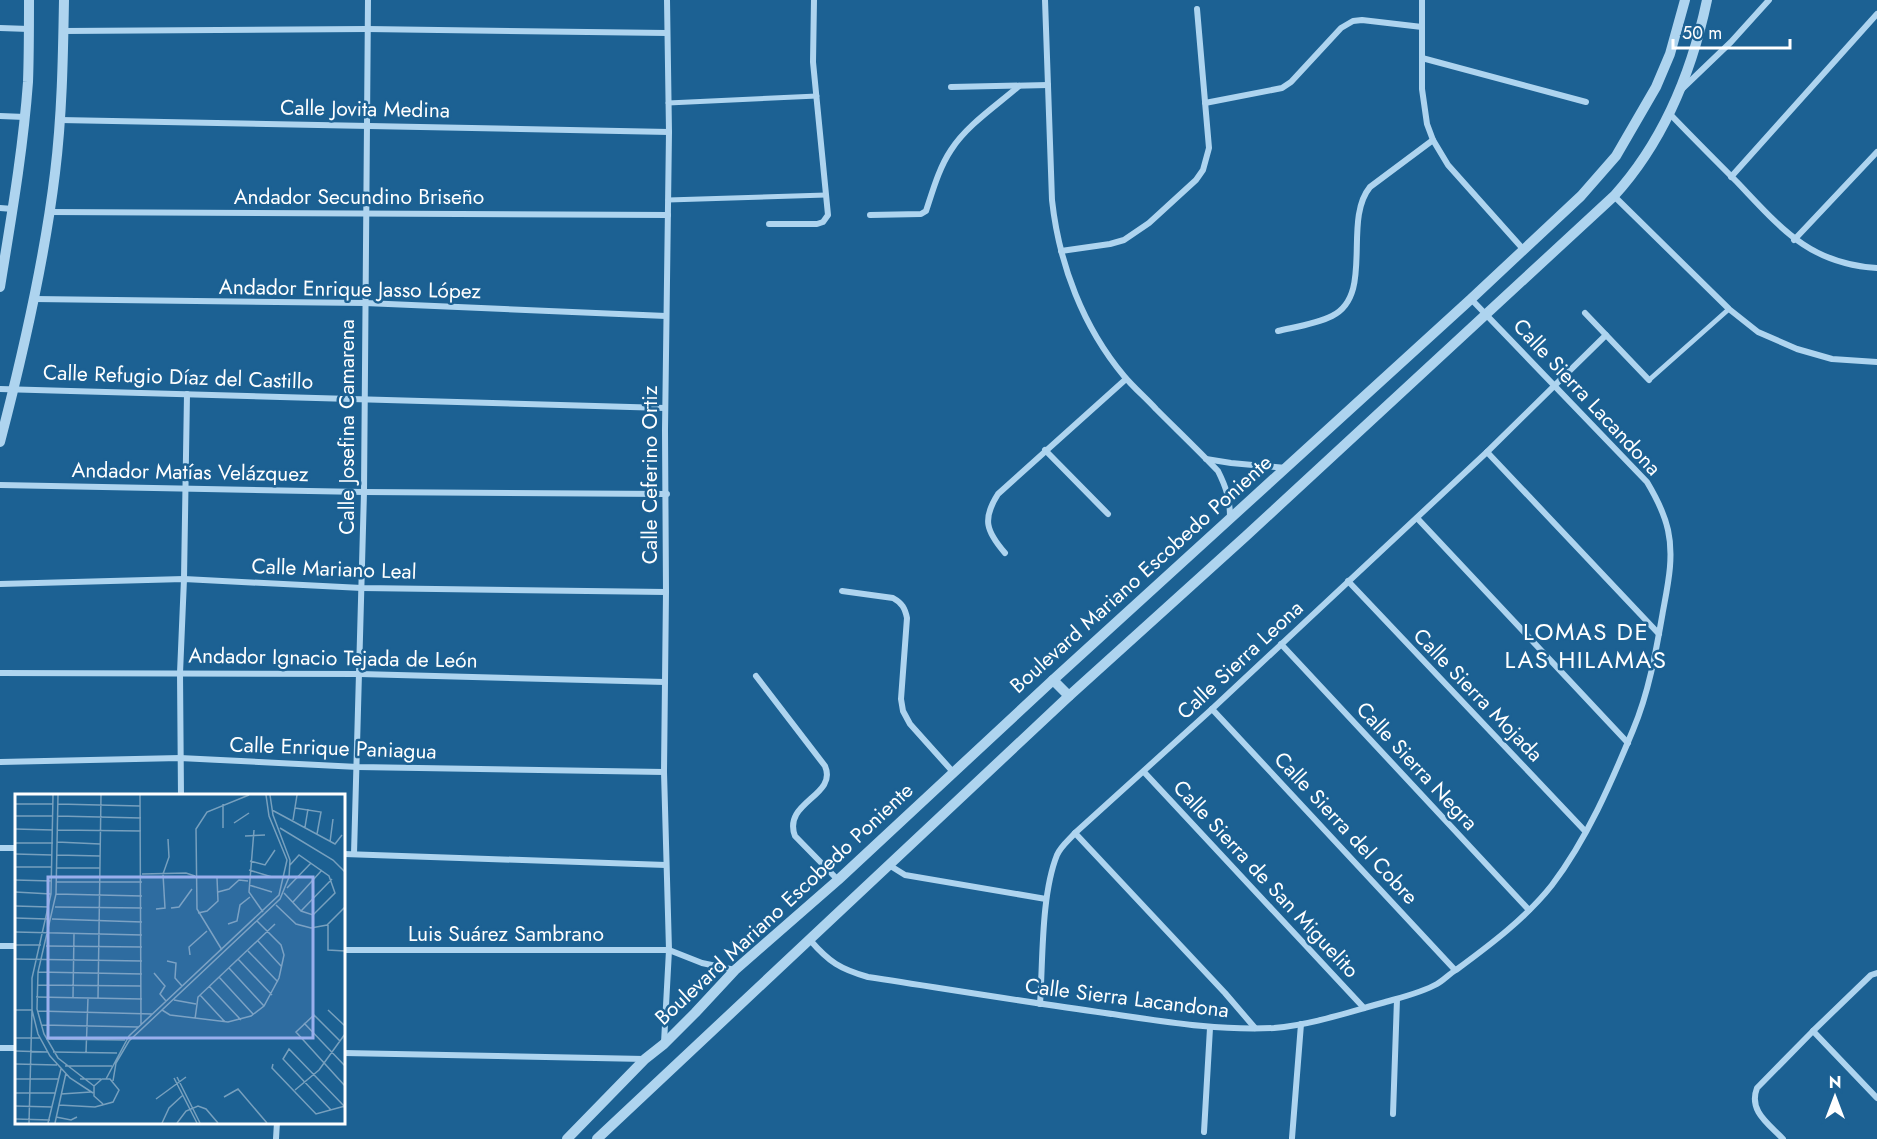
<svg xmlns="http://www.w3.org/2000/svg" width="1877" height="1139" font-family="Jost,sans-serif">
<style>
.lines{fill:none;stroke-linecap:round;stroke-linejoin:round}
.pedestrian{stroke:#aed4ef;stroke-width:5}
.minor{stroke:#aed4ef;stroke-width:6}
.tertiary{stroke:#aed4ef;stroke-width:10}
.labels{text-anchor:middle;stroke-width:5;stroke-linejoin:round;paint-order:stroke}
.street-label{font-size:21px;fill:#fff;stroke:#1c6193}
.quarter-label{font-size:24px;letter-spacing:1.5px;fill:#fff;stroke:#1c6193}
.inset-road{fill:none;stroke:#77a0be;stroke-width:1.5}
.view{fill:#99afed;fill-opacity:0.15;stroke:#99afed;stroke-width:3}
.inset-edge{fill:none;stroke:#fff;stroke-width:3}
</style>
<rect width="100%" height="100%" fill="#1c6193"/>
<g class="lines">
<g class="pedestrian">
<polyline points="668,103 817,96"/>
<polyline points="668,200 826,195"/>
<polyline points="1649,380 1729,309"/>
</g>
<g class="minor">
<path d="M1045 0 1052 200C1059 264 1083 327 1124 376 1134 388 1146 398 1156 409 1177 430 1198 450 1218 471 1226 487 1230 499 1230 517"/>
<polyline points="1422,0 1422,89 1427,124 1433,140 1448,165 1523,249"/>
<polyline points="0,28 29,29"/>
<polyline points="63,31 367,29 667,33"/>
<polyline points="1422,58 1586,102"/>
<polyline points="951,87 1048,85"/>
<polyline points="1682,89 1731,42 1769,0"/>
<polyline points="1205,103 1282,88 1291,82 1341,28 1353,21 1362,20 1422,27"/>
<path d="M1669 113C1691 136 1714 159 1737 182 1780 227 1809 264 1877 268"/>
<polyline points="0,116 25,117"/>
<polyline points="60,120 669,132"/>
<polyline points="1731,177 1877,14"/>
<polyline points="1614,196 1729,309 1758,332 1797,349 1832,359 1877,362"/>
<polyline points="0,208 13,209"/>
<polyline points="49,212 668,215"/>
<path d="M870 215 921 214 926 211C933 190 939 168 951 150 967 125 996 106 1019 86"/>
<polyline points="769,224 817,224 823,222 828,215 813,62 814,0"/>
<polyline points="1794,240 1877,152"/>
<polyline points="1061,251 1110,244 1124,240 1149,223 1196,180 1203,170 1209,148 1197,9"/>
<polyline points="34,299 365,303 666,316"/>
<polyline points="1585,313 1649,380"/>
<path d="M1278 331C1295 327 1316 324 1332 316 1375 295 1342 221 1370 187L1433 140"/>
<polyline points="0,389 665,408"/>
<polyline points="1045,450 1108,514"/>
<polyline points="1487,452 1659,634"/>
<polyline points="1206,459 1231,463 1286,468"/>
<polyline points="0,485 364,492 667,494"/>
<polyline points="1417,518 1628,743"/>
<path d="M1005 553C986 531 982 519 998 494L1126 379"/>
<polyline points="1348,581 1585,831"/>
<polyline points="0,584 184,579 362,588 666,592"/>
<path d="M842 591 893 598C902 603 905 608 907 618L901 699 903 711 910 724 953 772"/>
<polyline points="1281,644 1529,910"/>
<polyline points="0,673 360,674 665,682"/>
<path d="M756 676 825 766C838 796 782 802 795 836L838 880"/>
<polyline points="1212,709 1455,970"/>
<polyline points="0,762 180,758 358,767 664,772"/>
<polyline points="1144,772 1364,1008"/>
<polyline points="181,796 180,673 184,579 187,394"/>
<polyline points="1075,833 1225,993 1255,1028"/>
<polyline points="0,848 16,848"/>
<polyline points="344,854 666,865"/>
<polyline points="354,854 364,492 368,0"/>
<polyline points="889,865 905,875 1046,899"/>
<path d="M810 940C829 962 840 969 868 977 947 989 1026 1002 1105 1013 1161 1021 1217 1031 1274 1028 1310 1025 1346 1013 1382 1003 1399 998 1421 993 1437 984 1444 980 1449 974 1456 970 1490 945 1526 918 1552 885 1587 839 1611 783 1633 730 1649 692 1656 651 1663 611 1668 584 1674 557 1668 530 1664 512 1656 497 1647 482L1471 299"/>
<polyline points="0,946 16,946"/>
<polyline points="344,950 669,950 702,963 735,970"/>
<path d="M1040 1004C1043 960 1041 895 1057 855 1061 846 1069 840 1075 833L1212 709 1487 452 1606 335"/>
<polyline points="1813,1031 1877,1098"/>
<polyline points="664,1043 669,950 664,772 666,592 665,430 669,132 667,0"/>
<polyline points="0,1048 16,1048"/>
<polyline points="344,1053 645,1059"/>
<polyline points="1393,1114 1397,999"/>
<polyline points="1204,1132 1210,1028"/>
<polyline points="1292,1138 1301,1024"/>
<polyline points="276,1139 277,1122"/>
<path d="M1783 1139C1769 1124 1748 1111 1757 1088L1813 1031 1871 975 1877 973"/>
</g>
<g class="tertiary">
<path d="M0 287C11 219 23 151 28 82 29 55 29 27 29 0"/>
<path d="M0 442C23 354 44 264 55 173 62 116 63 58 64 0"/>
<polyline points="1053,680 1069,696"/>
<polyline points="567,1139 645,1059 664,1044 695,1013 735,970 838,880 1053,680 1471,299 1581,196 1616,156 1656,87 1670,54 1685,0"/>
<path d="M597 1139 1069 696 1246 536 1614 196C1663 142 1692 71 1707 0"/>
</g>
</g>
<g class="labels">
<g class="street-label">
<text transform="translate(365 109) rotate(1)" y="7">Calle Jovita Medina</text>
<text x="359" y="204">Andador Secundino Briseño</text>
<text transform="translate(350 289) rotate(1)" y="7">Andador Enrique Jasso López</text>
<text transform="translate(178 377) rotate(2)" y="7">Calle Refugio Díaz del Castillo</text>
<text transform="translate(1587 397) rotate(47)" y="7">Calle Sierra Lacandona</text>
<text transform="translate(347 427) rotate(-90)" y="7">Calle Josefina Camarena</text>
<text transform="translate(190 472) rotate(1)" y="7">Andador Matías Velázquez</text>
<text transform="translate(650 475) rotate(-90)" y="7">Calle Ceferino Ortiz</text>
<text transform="translate(334 569) rotate(2)" y="7">Calle Mariano Leal</text>
<text transform="translate(1141 574) rotate(-42)" y="7">Boulevard Mariano Escobedo Poniente</text>
<text transform="translate(333 658) rotate(1)" y="7">Andador Ignacio Tejada de León</text>
<text transform="translate(1240 660) rotate(-43)" y="7">Calle Sierra Leona</text>
<text transform="translate(1478 695) rotate(46)" y="7">Calle Sierra Mojada</text>
<text transform="translate(333 748) rotate(2)" y="7">Calle Enrique Paniagua</text>
<text transform="translate(1417 766) rotate(47)" y="7">Calle Sierra Negra</text>
<text transform="translate(1346 828) rotate(47)" y="7">Calle Sierra del Cobre</text>
<text transform="translate(1266 879) rotate(47)" y="7">Calle Sierra de San Miguelito</text>
<text transform="translate(784 904) rotate(-43)" y="7">Boulevard Mariano Escobedo Poniente</text>
<text x="506" y="941">Luis Suárez Sambrano</text>
<text transform="translate(1127 998) rotate(7)" y="7">Calle Sierra Lacandona</text>
</g>
<g class="quarter-label">
<text x="1586" y="640">LOMAS DE<tspan x="1586" dy="28">LAS HILAMAS</tspan></text>
</g>
</g>
<g transform="translate(15 794)">
<rect width="330" height="330" fill="#1c6193"/>
<path class="inset-road" d="M38 1 36 100 17 184V216L23 240 35 262 55 284 78 299M43 1 41 100 23 178 22 215 29 240 43 264 79 292M125 1 126 230M0 10H38M43 10 125 12M280 14 306 18 302 40M257 16 320 50 327 41M0 22H38M42 22 126 24M278 26 282 1M219 29 234 19M290 33 293 15M208 34V10M265 34 318 66 330 78M0 35 37 36M42 36 126 37M239 36 234 98 248 118M230 42 250 41M42 48 85 50M315 48 318 25M0 49H38M0 60 37 61M42 61 85 62M235 67 250 71 260 56M0 73H37M42 74H85M234 76 257 83M127 80 171 79 180 82M0 86 37 87M42 88H127M234 91 257 98M272 94 296 69M0 98 36 100M203 98 214 95 224 86 233 87M269 99 286 117 298 121 320 99 314 82 284 61 275 71M41 100 127 102M278 108 307 76M261 111 281 130 296 134 312 131 330 113M0 112 34 113M40 113 127 114M156 114 164 113 177 95M141 115 150 114 148 80 154 63 153 45M286 117 317 85M183 119 192 117 203 107 202 84M0 124 32 125M37 125 127 128M213 130 222 127 225 111 235 103M313 131V156L330 157M0 138 127 141M243 147 266 172M0 151H26M31 152 127 153M207 156 182 115 181 35 192 18 234 1M233 157 263 188M175 161 174 153 192 137M0 165 127 167M223 165 257 201M152 167 161 169 160 184 167 192M214 174 249 212M23 178 127 180M139 179 150 192 145 200 151 207M204 183 238 220M22 191 126 192M194 192 226 226M185 201 210 228M21 203 127 205M58 203 59 139M83 204 86 1M159 206 181 210M0 216H17L14 329M147 216 155 221 213 228 236 222 249 212 264 184 269 161 266 151 242 127M313 216 330 232M23 217 137 220M180 225 183 203 260 130M289 229 330 272M27 231 124 233M0 244H25M31 245 110 246M325 247 299 221 281 238 330 292M0 257 33 258M38 258 102 259M71 259 73 204M0 270 42 271M258 270 257 274 301 320 330 312M50 272H97M162 283 185 329M159 284 182 329M0 285H44M65 285H86M91 285 114 242 264 101 272 66 254 22 251 1M98 287 101 269 114 247 265 105 274 83 275 66 258 21 255 1M280 296 304 276 330 240M0 299H41M46 300 76 298M209 303 223 295 252 329M141 305 171 283M44 311 80 313 98 308 104 296 95 285H87L79 292V302L88 310M0 312 37 313M316 316 268 265 274 255 330 313M41 323 56 326 62 323M0 325 35 326M33 329 46 275M40 329 51 279M147 329 154 314 168 301M162 329 171 317 183 312 191 315 203 329"/>
<path class="view" d="M33 83H298V244H33Z"/>
<rect width="330" height="330" class="inset-edge"/>
</g>
<g transform="translate(1835 1097)" stroke="#1c6193" stroke-width="4.5" paint-order="stroke">
<path d="M0-4.5L10 22L0 15L-10 22Z" fill="#ffffff"/>
<text y="-9" font-size="16" font-weight="bold" text-anchor="middle" fill="#ffffff">N</text>
</g>
<path d="M1673 39v9h117v-9" fill="none" stroke="#ffffff" stroke-width="3"/>
<text x="1682" y="39" font-size="18" fill="#ffffff" stroke="#1c6193" stroke-width="4.5" paint-order="stroke">50 m</text>
</svg>
